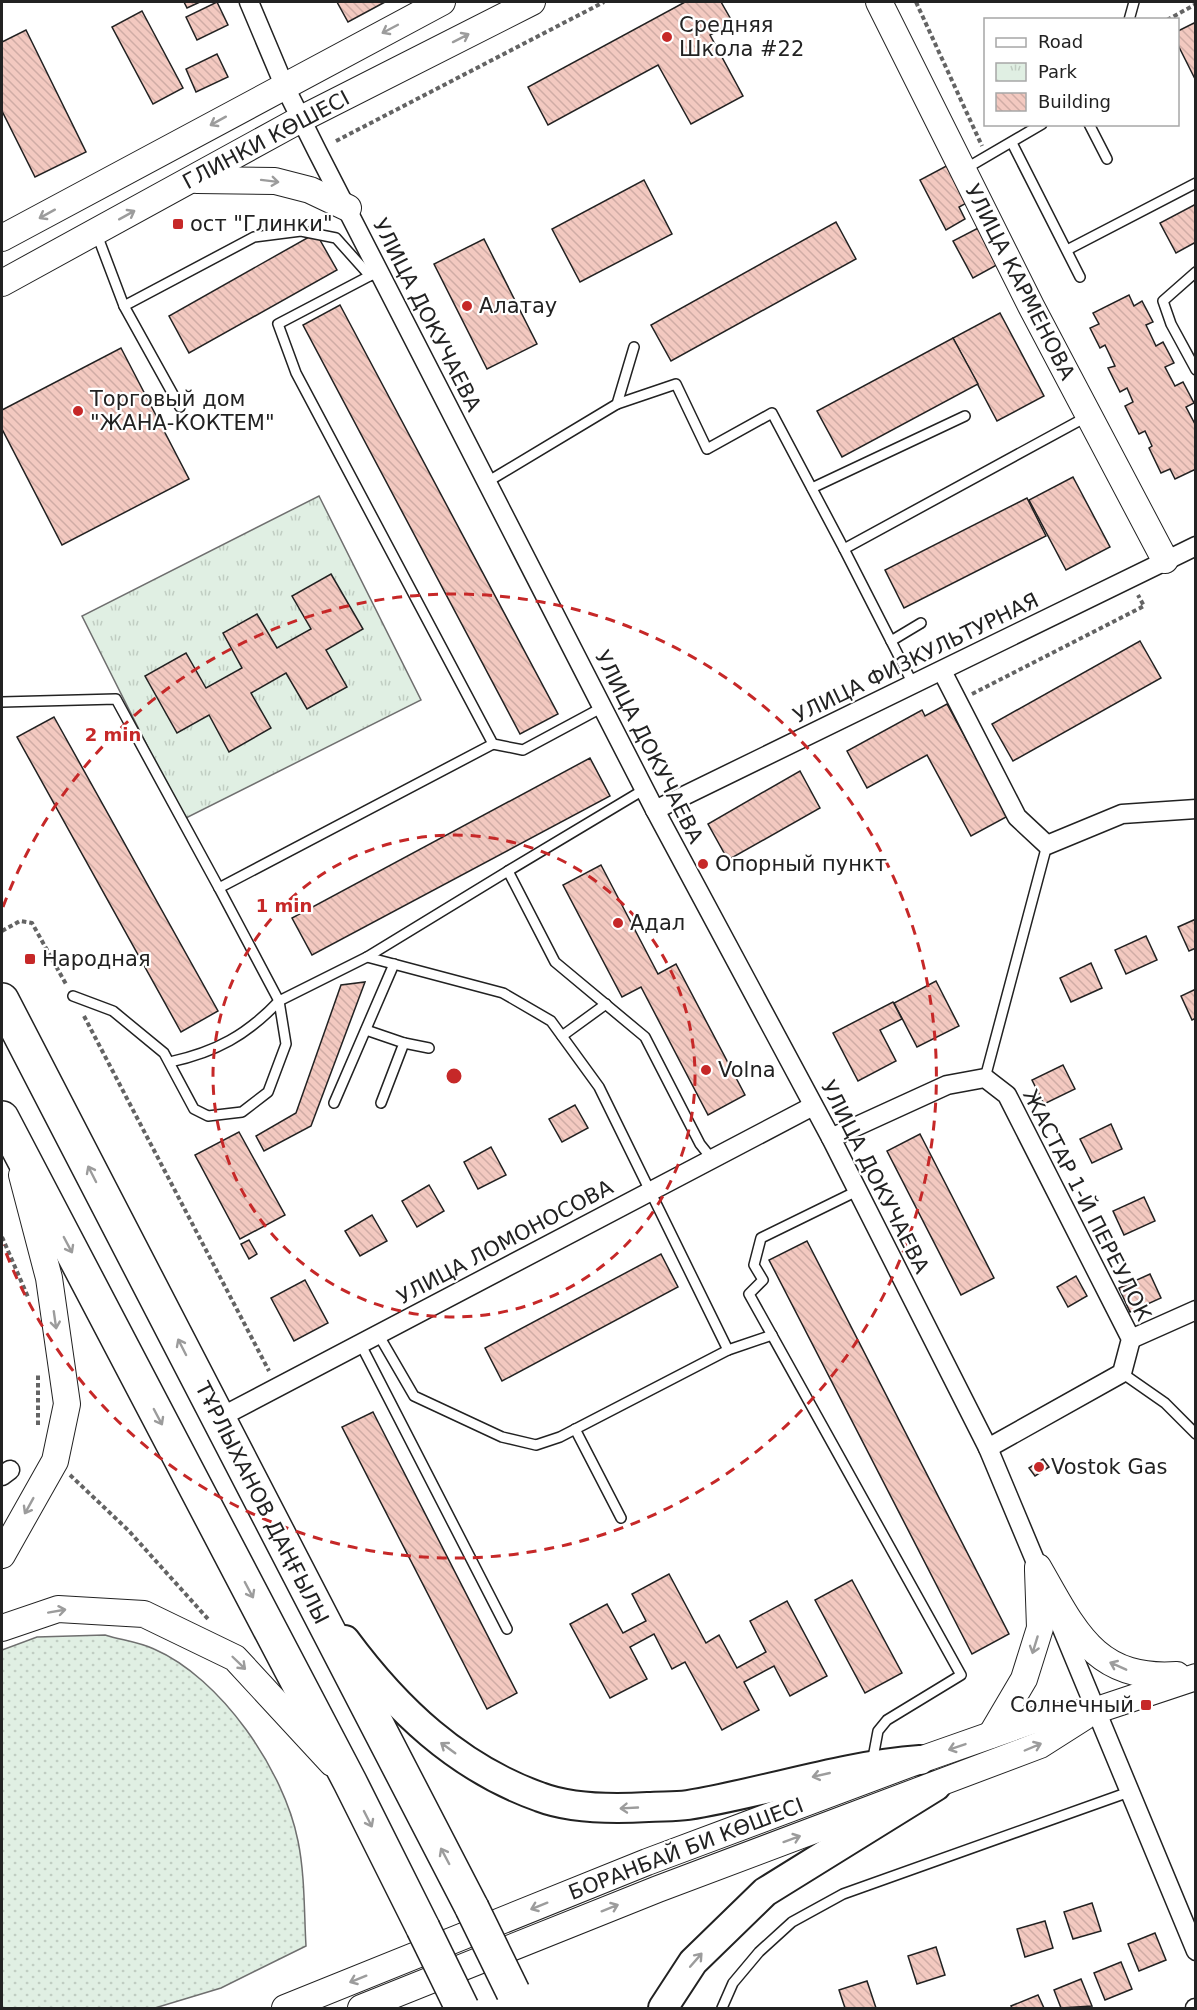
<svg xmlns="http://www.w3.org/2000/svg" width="1197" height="2010" font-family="'DejaVu Sans',sans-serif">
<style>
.grass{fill:url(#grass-dots);stroke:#6f6f6f;stroke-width:1.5}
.park{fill:url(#park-tufts);stroke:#6f6f6f;stroke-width:1.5}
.building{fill:url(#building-back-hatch);stroke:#222;stroke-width:1.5}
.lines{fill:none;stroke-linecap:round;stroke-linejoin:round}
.lane-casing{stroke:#222;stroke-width:12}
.street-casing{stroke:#222;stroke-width:21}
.secondary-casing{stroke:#222;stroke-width:28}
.primary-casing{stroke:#222;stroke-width:32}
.highway-casing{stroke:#222;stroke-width:36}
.path{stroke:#646464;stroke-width:4;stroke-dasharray:4.5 3;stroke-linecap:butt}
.lane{stroke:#fff;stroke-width:9}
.street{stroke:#fff;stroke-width:18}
.secondary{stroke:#fff;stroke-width:26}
.primary{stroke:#fff;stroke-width:28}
.highway{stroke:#fff;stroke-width:33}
.highway-bridge-casing{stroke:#222;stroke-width:36;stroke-linecap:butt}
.highway-bridge{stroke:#fff;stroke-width:33}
.oneway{stroke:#9c9c9c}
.ring{fill:none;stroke:#c62828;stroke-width:3;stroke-dasharray:10 8}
.poi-dot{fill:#c62828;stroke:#fff;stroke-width:2}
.labels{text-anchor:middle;stroke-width:4.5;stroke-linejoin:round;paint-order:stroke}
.poi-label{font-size:21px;fill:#222;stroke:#fff;text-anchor:start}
.street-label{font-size:21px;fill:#222;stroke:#fff}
.centre{fill:#c62828;stroke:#fff;stroke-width:3}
.ring-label{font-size:18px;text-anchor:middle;font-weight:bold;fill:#c62828;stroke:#fff;stroke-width:4.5;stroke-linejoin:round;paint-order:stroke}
</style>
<defs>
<pattern id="grass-dots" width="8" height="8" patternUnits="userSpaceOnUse" patternTransform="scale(1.5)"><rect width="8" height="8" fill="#e0efe3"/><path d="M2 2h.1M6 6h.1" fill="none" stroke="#c0cdc2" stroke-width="1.8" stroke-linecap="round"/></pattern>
<pattern id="park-tufts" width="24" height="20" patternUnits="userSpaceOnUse" patternTransform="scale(1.5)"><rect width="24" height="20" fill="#e0efe3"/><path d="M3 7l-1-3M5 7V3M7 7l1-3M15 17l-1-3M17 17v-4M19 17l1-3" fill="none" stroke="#c0cdc2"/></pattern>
<pattern id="building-back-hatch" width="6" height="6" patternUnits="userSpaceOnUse" patternTransform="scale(1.5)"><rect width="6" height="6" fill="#f3c9c0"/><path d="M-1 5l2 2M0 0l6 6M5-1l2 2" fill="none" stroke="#d0aca5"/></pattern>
</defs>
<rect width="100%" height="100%" fill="#fff"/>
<path class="grass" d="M105 1635C121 1640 139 1642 154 1649 221 1678 284 1770 298 1841 305 1875 304 1912 306 1946L221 1988 155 2008H2V1650L37 1637Z"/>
<polygon class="park" points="319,496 421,700 184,819 82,616"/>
<g class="building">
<polygon points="184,2 200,2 187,8"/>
<polygon points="217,2 228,25 197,40 186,17"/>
<polygon points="337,2 385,2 348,22"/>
<polygon points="685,2 721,2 733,23 710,35 743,96 691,124 658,65 548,125 528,87"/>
<polygon points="142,11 183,88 153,104 112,27"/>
<polygon points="1196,22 1196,81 1178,45 1178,31"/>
<polygon points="26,30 86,152 35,177 2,111 2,42"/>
<polygon points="217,54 228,77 196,92 186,69"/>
<polygon points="952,163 972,200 959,207 965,219 946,230 920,180"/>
<polygon points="644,180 672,234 580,282 552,229"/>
<polygon points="1196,204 1196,242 1176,253 1160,223"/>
<polygon points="836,222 856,259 671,361 651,325"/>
<polygon points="984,225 1004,261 973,278 953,241"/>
<polygon points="316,233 337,270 189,353 169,316"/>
<polygon points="484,239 537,344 487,369 434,264"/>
<polygon points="1129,295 1134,306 1142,301 1153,322 1146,325 1156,346 1163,342 1174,363 1165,367 1175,386 1183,382 1194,403 1186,407 1196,426 1196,469 1175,479 1170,469 1161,473 1149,448 1152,446 1145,431 1139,434 1125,406 1133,402 1127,388 1120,392 1108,368 1115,366 1105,345 1100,348 1090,328 1099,324 1093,313"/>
<polygon points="340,305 558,714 520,734 303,325"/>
<polygon points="1000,313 1044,396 997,421 953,338"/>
<polygon points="953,338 978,384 842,457 817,411"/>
<polygon points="121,348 189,479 62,545 2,429 2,410"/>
<polygon points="1073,477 1110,547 1066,570 1029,500"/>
<polygon points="1027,498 1046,536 904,608 885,570"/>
<polygon points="331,574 363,629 326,650 347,687 307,709 286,673 251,693 271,728 229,752 209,715 177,733 145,676 186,653 206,688 242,668 223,633 257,614 277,648 311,629 292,596"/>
<polygon points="1140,641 1161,678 1013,761 992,724"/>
<polygon points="947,704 1008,816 971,836 927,755 867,788 847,751 922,710 925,716"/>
<polygon points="54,717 218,1011 181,1032 17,737"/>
<polygon points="590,758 610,796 312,955 292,918"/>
<polygon points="800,771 820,808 728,860 708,824"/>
<polygon points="601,865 658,974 676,964 745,1095 708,1115 641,987 622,997 563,885"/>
<polygon points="1196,919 1196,948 1189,951 1178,927"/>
<polygon points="1146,936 1157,960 1126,974 1115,950"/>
<polygon points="1091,963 1102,988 1071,1002 1060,978"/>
<polygon points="936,981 959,1026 917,1047 894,1003"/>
<polygon points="365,982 311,1126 264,1151 256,1136 296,1113 341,985"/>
<polygon points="1196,989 1196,1018 1192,1020 1181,996"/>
<polygon points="893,1002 902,1019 880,1030 896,1061 858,1081 833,1033"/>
<polygon points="1063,1065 1075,1089 1044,1104 1032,1080"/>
<polygon points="575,1105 588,1128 562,1142 549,1119"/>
<polygon points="1111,1124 1122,1149 1092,1163 1080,1139"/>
<polygon points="239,1132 285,1215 240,1239 195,1155"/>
<polygon points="920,1134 994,1278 961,1295 887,1151"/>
<polygon points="491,1147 506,1175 478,1189 464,1162"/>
<polygon points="429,1185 444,1211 417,1227 402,1201"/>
<polygon points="1144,1197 1155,1221 1124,1235 1113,1211"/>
<polygon points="372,1215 387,1241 360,1256 345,1231"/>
<polygon points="249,1240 257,1254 249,1259 241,1244"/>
<polygon points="807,1241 1009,1634 972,1654 769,1260"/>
<polygon points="661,1254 678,1287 502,1381 485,1348"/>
<polygon points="1150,1274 1161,1298 1130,1312 1119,1288"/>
<polygon points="1076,1276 1087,1296 1068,1307 1057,1287"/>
<polygon points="305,1280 328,1323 294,1341 271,1298"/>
<polygon points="373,1412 517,1693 487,1709 342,1427"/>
<polygon points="1043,1459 1049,1467 1035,1476 1029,1468"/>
<polygon points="669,1574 706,1643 719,1635 737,1668 766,1652 750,1621 787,1601 827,1676 790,1696 774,1666 744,1682 759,1710 722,1730 685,1662 672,1669 654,1634 630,1647 647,1679 610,1698 570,1624 607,1604 623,1633 646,1621 632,1594"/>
<polygon points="852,1580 902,1673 865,1693 815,1600"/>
<polygon points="1092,1903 1101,1931 1073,1939 1064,1912"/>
<polygon points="1045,1921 1053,1948 1025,1957 1017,1929"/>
<polygon points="1155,1933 1166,1960 1139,1971 1128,1944"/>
<polygon points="936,1947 945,1975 917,1984 908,1956"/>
<polygon points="1121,1962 1132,1989 1105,2000 1094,1973"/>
<polygon points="1081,1979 1092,2006 1061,2008 1054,1990"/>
<polygon points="867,1981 876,2008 845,2008 839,1990"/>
<polygon points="1038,1995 1044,2008 1012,2008 1011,2006"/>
</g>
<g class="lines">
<defs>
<g id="lane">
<polyline points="1129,20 1134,2"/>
<polyline points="1089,124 1107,159"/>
<polyline points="1012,143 1080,277"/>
<polyline points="965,169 1042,124"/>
<polyline points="96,232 124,306 254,237 301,231 336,238 370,276"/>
<polyline points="1067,250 1196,183"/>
<polyline points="379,271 278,324 296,373 493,744 523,750 603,707"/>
<polyline points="1196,272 1163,301 1171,324 1196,370"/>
<polyline points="124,306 180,407"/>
<polyline points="617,404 676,384 707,449 772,413 844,549"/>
<polyline points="487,482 617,404 634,347"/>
<polyline points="812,488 965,416"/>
<polyline points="891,641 921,623"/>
<polyline points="914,686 844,549 1088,416"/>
<polyline points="2,702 116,699 219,888 493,744"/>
<polyline points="645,789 508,871 555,962 645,1037 700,1144 712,1159"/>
<polyline points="219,888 279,1001 367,957 503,993 551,1021 599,1087 728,1350 772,1335"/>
<polyline points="367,957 508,871"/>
<polyline points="73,996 113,1011 164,1053 194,1109 208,1116 242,1112 268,1092 286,1044 279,1001"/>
<polyline points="366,1030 404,1043 381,1103"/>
<polyline points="562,1036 606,1004"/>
<polyline points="404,1043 429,1048"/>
<path d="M170 1062C216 1052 247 1035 279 1001"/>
<polyline points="985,1078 1047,845"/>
<polyline points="334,1103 394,964"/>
<polyline points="857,1191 761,1238 754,1265 763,1280 749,1294 961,1675 887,1720 878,1731 872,1763"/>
<polyline points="378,1334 414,1396 502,1437 536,1445 560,1437 728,1350"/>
<polyline points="361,1345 507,1629"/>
<polyline points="1122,1373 1165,1403 1196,1434"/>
<polyline points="575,1429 621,1518"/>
<polyline points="722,2008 733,1983 759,1952 792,1922 843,1894 1129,1792"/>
</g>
<g id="street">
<polyline points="249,2 284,85 317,151 655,810 831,1138 988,1448 1042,1577"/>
<polyline points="942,671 1017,817 1047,845 1122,814 1196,809"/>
<polyline points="655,810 1196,546"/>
<polyline points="831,1138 947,1085 985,1078 1007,1095 1131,1339 1122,1373 988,1448"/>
<polyline points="1131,1339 1196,1310"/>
<polyline points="219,1418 813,1106"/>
<polyline points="2,1476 10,1470"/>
<polyline points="1056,1614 1196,1951"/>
<polyline points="1195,2008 1196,2008"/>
</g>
<g id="secondary">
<polyline points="879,2 1031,306 1165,560"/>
<polyline points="197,180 275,181 310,190 348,208"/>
<polyline points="2,238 442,2"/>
<polyline points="2,283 301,119 532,2"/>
<polyline points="2,1555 55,1461 67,1404 49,1278 22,1175"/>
<path d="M1038 1567C1074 1629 1094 1681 1177 1675"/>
<polyline points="2,1628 58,1609 144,1614 235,1658 332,1763"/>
<polyline points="991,1735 1024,1679 1040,1628 1038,1570"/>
<polyline points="285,2008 647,1862 920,1760 1034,1720 1094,1711 1196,1677"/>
<polyline points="361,2008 658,1889 1040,1745 1084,1717"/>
</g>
<g id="primary">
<path d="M345 1640C396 1709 458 1768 540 1797 571 1809 614 1809 648 1807 661 1806 675 1807 688 1805 767 1792 840 1766 920 1760"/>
<polyline points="663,2008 693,1962 765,1892 936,1786"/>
</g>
<g id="highway">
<polyline points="2,1000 472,1908"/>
<polyline points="2,1118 350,1782 423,1928"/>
</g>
</defs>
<use href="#lane" class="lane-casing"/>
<use href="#street" class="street-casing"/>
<use href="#secondary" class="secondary-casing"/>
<use href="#primary" class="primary-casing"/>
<use href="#highway" class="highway-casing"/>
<g class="path">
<polyline points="916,2 982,146"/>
<polyline points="1167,20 1196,4"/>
<polyline points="336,141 604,2"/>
<polyline points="972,694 1144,606 1138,595"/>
<polyline points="2,931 20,921 32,923 67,986"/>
<polyline points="84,1016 269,1371"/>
<polyline points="2,1237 28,1297"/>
<polyline points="38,1425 38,1375"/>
<polyline points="70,1475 128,1530 208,1619"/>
</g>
<use href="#lane" class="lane"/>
<use href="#street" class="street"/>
<use href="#secondary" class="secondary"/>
<use href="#primary" class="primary"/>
<use href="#highway" class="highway"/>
<defs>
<g id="highway-bridge">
<polyline points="472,1908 513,1992"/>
<polyline points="423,1928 462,2008"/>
</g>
</defs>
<use href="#highway-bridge" class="highway-bridge-casing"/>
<use href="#highway-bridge" class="highway-bridge"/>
</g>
<defs><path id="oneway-shaft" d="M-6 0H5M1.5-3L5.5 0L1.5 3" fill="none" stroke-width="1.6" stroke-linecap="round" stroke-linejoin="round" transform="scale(1.5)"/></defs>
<g class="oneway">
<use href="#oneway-shaft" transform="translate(390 29) rotate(152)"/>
<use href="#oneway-shaft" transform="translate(461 38) rotate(-27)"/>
<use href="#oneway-shaft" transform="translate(218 121) rotate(151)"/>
<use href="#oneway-shaft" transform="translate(270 181) rotate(7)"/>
<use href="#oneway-shaft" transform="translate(47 214) rotate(151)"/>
<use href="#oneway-shaft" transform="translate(127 215) rotate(-29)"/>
<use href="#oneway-shaft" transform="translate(92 1174) rotate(-117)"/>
<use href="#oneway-shaft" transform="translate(68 1245) rotate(62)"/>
<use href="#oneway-shaft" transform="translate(55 1320) rotate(82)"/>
<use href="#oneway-shaft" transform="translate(182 1347) rotate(-117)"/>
<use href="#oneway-shaft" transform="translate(158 1417) rotate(62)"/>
<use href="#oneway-shaft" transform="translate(29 1506) rotate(119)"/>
<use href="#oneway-shaft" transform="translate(249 1590) rotate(62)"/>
<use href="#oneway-shaft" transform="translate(57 1611) rotate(-10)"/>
<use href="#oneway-shaft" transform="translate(1035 1645) rotate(107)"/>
<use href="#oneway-shaft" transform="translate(239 1663) rotate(44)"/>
<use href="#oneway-shaft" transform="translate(1118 1666) rotate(-156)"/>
<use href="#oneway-shaft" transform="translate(957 1747) rotate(161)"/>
<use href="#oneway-shaft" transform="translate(1033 1747) rotate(-23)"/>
<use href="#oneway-shaft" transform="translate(448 1748) rotate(-144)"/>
<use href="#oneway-shaft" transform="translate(821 1775) rotate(167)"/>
<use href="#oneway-shaft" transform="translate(629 1808) rotate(177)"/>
<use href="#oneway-shaft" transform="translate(368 1819) rotate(63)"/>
<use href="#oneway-shaft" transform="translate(792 1839) rotate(-20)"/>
<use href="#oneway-shaft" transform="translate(445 1856) rotate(-118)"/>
<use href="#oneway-shaft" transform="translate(539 1906) rotate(158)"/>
<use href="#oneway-shaft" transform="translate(610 1908) rotate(-22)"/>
<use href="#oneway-shaft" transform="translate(696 1960) rotate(-49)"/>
<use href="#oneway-shaft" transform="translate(358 1979) rotate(158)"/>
</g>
<g class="ring">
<circle cx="454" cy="1076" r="241"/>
<path d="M3 907A482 482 0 1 1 3 1245"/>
</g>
<g class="poi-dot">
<circle cx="667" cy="37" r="6"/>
<rect x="172" y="218" width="12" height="12" rx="3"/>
<circle cx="467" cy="306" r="6"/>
<circle cx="78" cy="411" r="6"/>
<circle cx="703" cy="864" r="6"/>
<circle cx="618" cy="923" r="6"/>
<rect x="24" y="953" width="12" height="12" rx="3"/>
<circle cx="706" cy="1070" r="6"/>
<circle cx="1039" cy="1467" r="6"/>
<rect x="1140" y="1699" width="12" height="12" rx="3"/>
</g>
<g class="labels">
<g class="poi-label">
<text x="679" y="32">Средняя<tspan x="679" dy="24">Школа #22</tspan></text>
<text x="190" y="231">ост "Глинки"</text>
<text x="479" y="313">Алатау</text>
<text x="90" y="406">Торговый дом<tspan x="90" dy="24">"ЖАНА-КОКТЕМ"</tspan></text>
<text x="715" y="871">Опорный пункт</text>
<text x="630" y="930">Адал</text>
<text x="42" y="966">Народная</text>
<text x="718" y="1077">Volna</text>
<text x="1051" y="1474">Vostok Gas</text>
<text x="1134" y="1712" text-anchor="end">Солнечный</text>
</g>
<g class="street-label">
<text transform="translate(266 140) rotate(-28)" y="7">ГЛИНКИ КӨШЕСІ</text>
<text transform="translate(1020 282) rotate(63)" y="7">УЛИЦА КАРМЕНОВА</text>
<text transform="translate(427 315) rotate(63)" y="7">УЛИЦА ДОКУЧАЕВА</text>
<text transform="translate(916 658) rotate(-26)" y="7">УЛИЦА ФИЗКУЛЬТУРНАЯ</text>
<text transform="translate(649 747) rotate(63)" y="7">УЛИЦА ДОКУЧАЕВА</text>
<text transform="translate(875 1177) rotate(63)" y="7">УЛИЦА ДОКУЧАЕВА</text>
<text transform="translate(1087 1205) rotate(63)" y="7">ЖАСТАР 1-Й ПЕРЕУЛОК</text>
<text transform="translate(505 1242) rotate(-28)" y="7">УЛИЦА ЛОМОНОСОВА</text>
<text transform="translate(262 1503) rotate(63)" y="7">ТҰРЛЫХАНОВ ДАҢҒЫЛЫ</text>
<text transform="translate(686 1849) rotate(-21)" y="7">БОРАНБАЙ БИ КӨШЕСІ</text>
</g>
</g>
<circle cx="454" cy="1076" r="9" class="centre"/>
<g class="ring-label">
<text x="113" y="741">2 min</text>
<text x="284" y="912">1 min</text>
</g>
<rect width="1197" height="2010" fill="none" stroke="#222222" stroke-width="6"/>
<rect x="984" y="18" width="195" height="108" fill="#ffffff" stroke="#a7a7a7" stroke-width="1.5"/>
<rect x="996" y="38" width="30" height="9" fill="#ffffff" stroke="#a7a7a7" stroke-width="1.5"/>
<text x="1038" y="48" font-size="18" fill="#222222">Road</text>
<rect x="996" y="63" width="30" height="18" fill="url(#park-tufts)" stroke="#a7a7a7" stroke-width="1.5"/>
<text x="1038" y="78" font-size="18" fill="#222222">Park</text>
<rect x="996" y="93" width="30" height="18" fill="url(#building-back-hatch)" stroke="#a7a7a7" stroke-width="1.5"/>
<text x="1038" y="108" font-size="18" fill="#222222">Building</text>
</svg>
